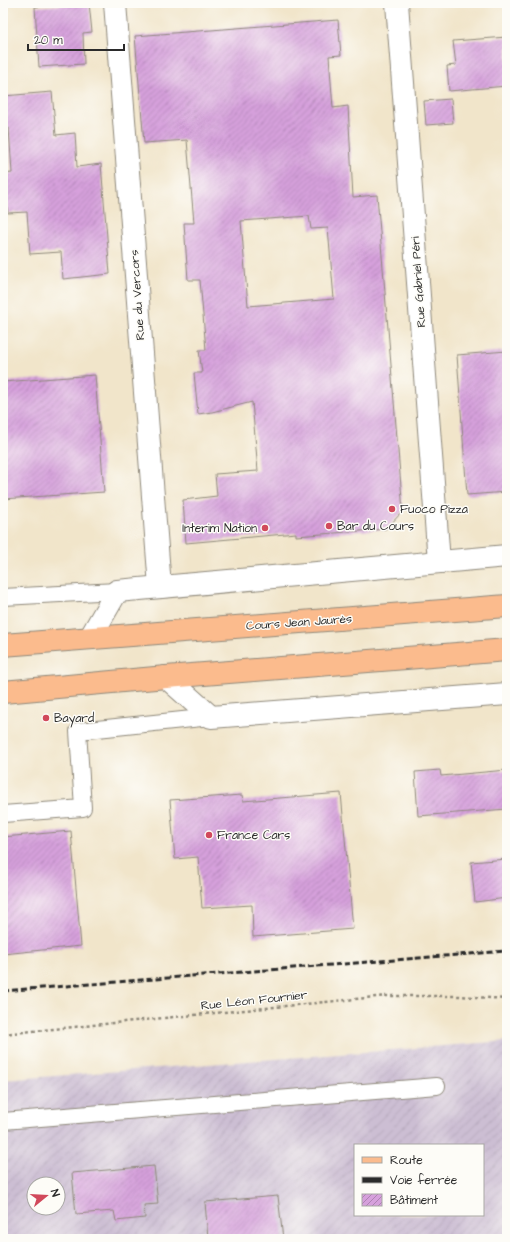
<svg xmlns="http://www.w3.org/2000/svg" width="510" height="1242" font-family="'Architects Daughter',sans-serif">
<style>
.industrial{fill:url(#industrial-furrows);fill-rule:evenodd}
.building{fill:url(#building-hatch);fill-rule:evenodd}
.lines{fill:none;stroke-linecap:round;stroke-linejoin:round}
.lane-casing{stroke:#8e887a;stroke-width:18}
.street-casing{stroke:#8e887a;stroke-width:24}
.primary-casing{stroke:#8e887a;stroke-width:24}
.path{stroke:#8e887a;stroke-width:2.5;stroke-dasharray:3 3;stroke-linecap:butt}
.lane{stroke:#fff;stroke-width:16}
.street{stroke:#fff;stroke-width:22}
.primary{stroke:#fbbb8d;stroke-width:22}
.rail{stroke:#2b2b2b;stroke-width:3;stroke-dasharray:6 3;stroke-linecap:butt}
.poi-dot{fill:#d1495b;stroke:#fdfcf7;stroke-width:1.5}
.labels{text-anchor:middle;stroke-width:3;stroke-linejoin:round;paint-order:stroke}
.street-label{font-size:12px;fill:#2b2b2b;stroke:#fdfcf7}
.poi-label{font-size:12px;fill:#2b2b2b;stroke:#fdfcf7;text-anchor:start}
</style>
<defs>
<pattern id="industrial-furrows" width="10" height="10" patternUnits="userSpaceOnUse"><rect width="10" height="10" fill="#ccbed3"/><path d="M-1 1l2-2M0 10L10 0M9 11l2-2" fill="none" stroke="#afa3b5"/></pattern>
<pattern id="building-hatch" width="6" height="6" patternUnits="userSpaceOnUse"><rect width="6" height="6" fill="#d6a0dc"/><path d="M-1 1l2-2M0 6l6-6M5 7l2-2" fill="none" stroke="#ae83b3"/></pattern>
</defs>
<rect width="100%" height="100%" fill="#fdfcf7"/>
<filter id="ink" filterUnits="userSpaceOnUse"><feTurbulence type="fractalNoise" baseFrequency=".025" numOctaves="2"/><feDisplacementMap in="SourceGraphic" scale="8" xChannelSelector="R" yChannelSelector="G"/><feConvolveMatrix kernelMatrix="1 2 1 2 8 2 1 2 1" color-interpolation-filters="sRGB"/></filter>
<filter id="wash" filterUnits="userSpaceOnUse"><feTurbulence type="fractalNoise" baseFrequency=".012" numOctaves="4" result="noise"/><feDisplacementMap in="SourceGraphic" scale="16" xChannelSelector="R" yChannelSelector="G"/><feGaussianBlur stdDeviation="0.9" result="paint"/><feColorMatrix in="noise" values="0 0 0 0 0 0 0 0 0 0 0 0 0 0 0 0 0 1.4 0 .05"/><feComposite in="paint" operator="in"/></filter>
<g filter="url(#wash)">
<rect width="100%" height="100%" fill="#f1e5ca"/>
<path class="industrial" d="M507 1041V1239H3V1080ZM355 1145H483V1215H355ZM34 1184H58V1208H34Z"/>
<g id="blocks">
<g class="building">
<polygon points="89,3 92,32 83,33 84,64 39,67 35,7"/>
<path d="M338 20 341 55 329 56 333 108 348 106 353 197 377 195 403 511 386 529 296 536V533L186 543 183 500 217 496 215 474 258 471 252 402 212 412 198 414 194 373H202L199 350H206L200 280H188L184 223H194L187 140 144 143 135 36ZM309 216 311 229 328 228 334 299 248 306 241 221Z"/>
<polygon points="507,37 507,86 449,91 447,66 456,65 453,41"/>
<polygon points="52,92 56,135 75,133 77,167 101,164 110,274 63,279 61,252 30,254 27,212 8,213 6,200 3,201 3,174 12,173 9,128 3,127 3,96"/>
<polygon points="451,99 453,123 426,125 424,101"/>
<polygon points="507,351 507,492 467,495 457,355"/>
<polygon points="95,375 104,492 3,499 3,382"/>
<polygon points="440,770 441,776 507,770 507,809 418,816 415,772"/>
<polygon points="341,793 353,929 253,937 252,905 202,908 198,857 175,859 170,800 242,795 243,801"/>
<polygon points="71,831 81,946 3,954 3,837"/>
<polygon points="507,859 507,898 475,902 471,862"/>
<polygon points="154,1166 158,1204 144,1205 145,1218 116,1221 114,1211 76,1214 72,1173"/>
<polygon points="278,1196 283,1239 208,1239 205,1202"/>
</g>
</g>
</g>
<g filter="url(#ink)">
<use href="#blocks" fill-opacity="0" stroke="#8e887a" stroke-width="1"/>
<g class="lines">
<defs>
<g id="lane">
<polyline points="3,597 117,591"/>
<polyline points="3,814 83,808 78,731 211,717"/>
<polyline points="3,1121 437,1086"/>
</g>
<g id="street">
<polyline points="115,3 160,587"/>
<polyline points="397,3 439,562"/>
<polyline points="90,638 117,591 507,556"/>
<polyline points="166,677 211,717 507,694"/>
</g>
<g id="primary">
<polyline points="3,645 507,606"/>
<polyline points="3,692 166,677 507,650"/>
</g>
</defs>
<use href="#lane" class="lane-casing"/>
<use href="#street" class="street-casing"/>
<use href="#primary" class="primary-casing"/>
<polyline class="path" points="3,1034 386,996 459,996 507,999"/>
<use href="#lane" class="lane"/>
<use href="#street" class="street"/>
<use href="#primary" class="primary"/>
<polyline class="rail" points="3,991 507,951"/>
</g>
</g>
<g class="poi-dot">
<circle cx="392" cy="509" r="4"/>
<circle cx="329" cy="526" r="4"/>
<circle cx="265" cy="528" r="4"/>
<circle cx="46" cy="718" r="4"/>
<circle cx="209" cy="835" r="4"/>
</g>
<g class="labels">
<g class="street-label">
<text transform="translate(418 282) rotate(-94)" y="4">Rue Gabriel Péri</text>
<text transform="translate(137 295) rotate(-94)" y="4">Rue du Vercors</text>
<text transform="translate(299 622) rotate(-4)" y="4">Cours Jean Jaurès</text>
<text transform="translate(254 1000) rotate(-6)" y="4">Rue Léon Fournier</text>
</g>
<g class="poi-label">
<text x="400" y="513">Fuoco Pizza</text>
<text x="337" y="530">Bar du Cours</text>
<text x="257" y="532" text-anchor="end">Interim Nation</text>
<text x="54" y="722">Bayard</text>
<text x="217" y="839">France Cars</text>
</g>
</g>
<rect width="510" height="1242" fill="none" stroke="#fdfcf7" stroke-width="16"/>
<rect x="354" y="1144" width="130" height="72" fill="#fdfcf7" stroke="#a9a8a5"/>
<rect x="362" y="1157" width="20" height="6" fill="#fbbb8d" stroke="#a9a8a5"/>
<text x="390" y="1164" font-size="12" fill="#2b2b2b">Route</text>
<rect x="362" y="1177" width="20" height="6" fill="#2b2b2b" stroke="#a9a8a5"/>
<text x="390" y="1184" font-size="12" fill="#2b2b2b">Voie ferrée</text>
<rect x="362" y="1194" width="20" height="12" fill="url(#building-hatch)" stroke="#a9a8a5"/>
<text x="390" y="1204" font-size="12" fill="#2b2b2b">Bâtiment</text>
<g transform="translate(46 1196) rotate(72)"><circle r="19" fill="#fdfcf7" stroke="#a9a8a5"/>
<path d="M0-3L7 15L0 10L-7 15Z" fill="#d1495b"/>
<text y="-6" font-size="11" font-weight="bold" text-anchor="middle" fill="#2b2b2b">N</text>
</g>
<path d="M28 44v6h96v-6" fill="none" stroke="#2b2b2b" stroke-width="2"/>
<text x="34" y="44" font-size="12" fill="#2b2b2b" stroke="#fdfcf7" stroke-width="3" paint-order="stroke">20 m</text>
</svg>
